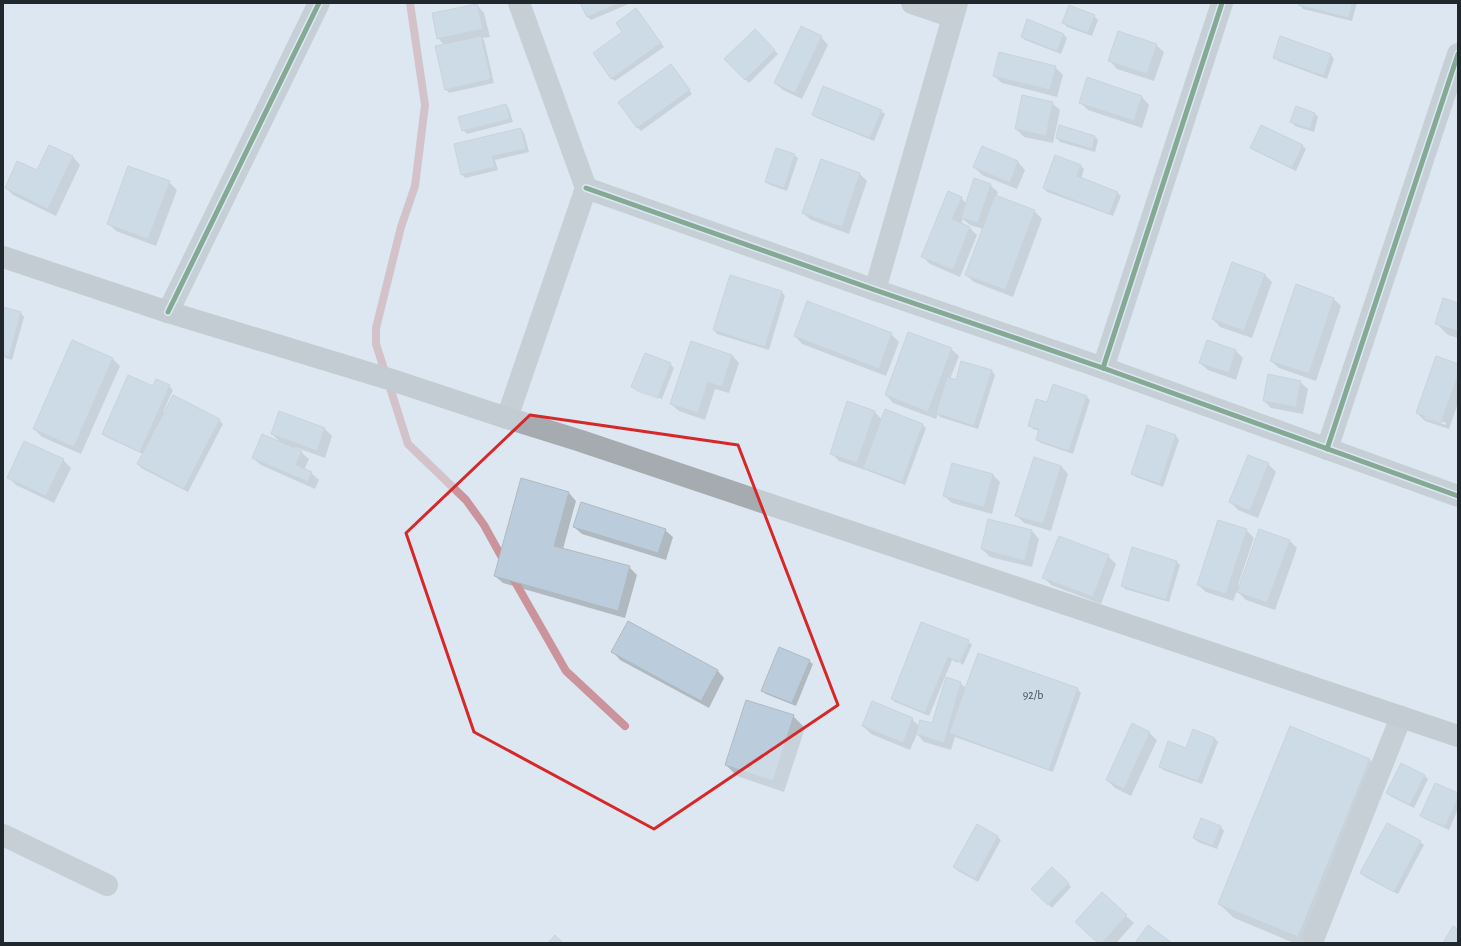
<svg xmlns="http://www.w3.org/2000/svg" width="1461" height="946" font-family="'Alegreya Sans',sans-serif">
<style>
.shadow{fill:#0003;fill-rule:evenodd}
.lines{fill:none;stroke-linecap:round;stroke-linejoin:round}
.stream{stroke:#cb949d;stroke-width:8}
.building{fill:#bbcddc;stroke:#b1b9c0}
.minor{stroke:#aeb2b6;stroke-width:22}
.major{stroke:#a6abb0;stroke-width:22}
.cycleway-casing{stroke:#d5e8f9;stroke-width:8}
.cycleway{stroke:#1b5e20;stroke-width:5}
.marked{fill:none;stroke:#d62828;stroke-width:3;stroke-linejoin:round}
.labels{text-anchor:middle;stroke-width:4;stroke-linejoin:round;paint-order:stroke}
.number-label{font-size:12px;fill:#475059}
</style>
<rect width="100%" height="100%" fill="#dde7f1"/>
<g class="shadow">
<polygon points="581,3 631,3 591,20 588,17"/>
<polygon points="1300,3 1357,3 1352,21 1303,9 1300,5"/>
<polygon points="477,5 484,13 490,37 482,38 484,40 494,83 449,93 446,89 444,45 438,38"/>
<polygon points="636,10 664,47 615,81 611,78"/>
<polygon points="1094,16 1098,20 1092,36 1067,27 1064,23"/>
<polygon points="755,31 778,54 749,83 726,59"/>
<polygon points="1064,35 1067,38 1061,54 1025,40 1022,37"/>
<polygon points="821,37 828,45 802,99 783,90 775,83"/>
<polygon points="1281,37 1331,55 1334,59 1327,79 1278,61 1274,57"/>
<polygon points="1156,45 1164,52 1154,81 1117,69 1110,61"/>
<polygon points="671,65 692,94 641,131 637,127"/>
<polygon points="1055,67 1063,75 1057,97 1002,83 994,76"/>
<polygon points="1088,79 1142,97 1149,105 1142,128 1088,110 1080,102"/>
<polygon points="1052,103 1060,110 1053,143 1024,137 1016,129"/>
<polygon points="506,105 509,109 513,122 467,134 463,130"/>
<polygon points="881,111 885,114 874,141 817,118 813,114"/>
<polygon points="1315,114 1318,117 1314,132 1295,126 1292,122"/>
<polygon points="520,129 524,133 529,152 495,160 498,170 465,178 462,174"/>
<polygon points="1095,137 1098,140 1095,152 1060,142 1057,138"/>
<polygon points="50,146 73,157 80,165 56,216 13,195 6,188 37,172"/>
<polygon points="1302,146 1306,149 1296,171 1255,151 1251,148"/>
<polygon points="982,148 1018,162 1025,170 1017,189 982,175 974,167"/>
<polygon points="794,155 798,158 787,191 770,185 766,182"/>
<polygon points="1055,156 1081,166 1084,169 1081,179 1117,193 1121,196 1113,216 1047,192 1044,188"/>
<polygon points="860,174 867,181 849,234 811,220 803,213"/>
<polygon points="169,182 177,190 156,246 116,231 108,223"/>
<polygon points="990,185 998,192 996,197 1034,211 1042,219 1013,297 974,282 966,275 983,229 970,225 963,219 961,224 970,228 977,235 960,277 930,264 923,257 961,198 966,203"/>
<polygon points="1264,274 1272,282 1252,338 1220,327 1213,319"/>
<polygon points="782,292 785,296 769,350 717,334 714,330"/>
<polygon points="1334,299 1341,306 1316,381 1279,368 1271,361"/>
<polygon points="1458,304 1458,338 1448,335 1436,323"/>
<polygon points="3,308 21,313 24,317 12,360 3,357"/>
<polygon points="891,334 899,342 886,376 802,344 795,336"/>
<polygon points="1207,341 1236,351 1243,358 1236,380 1208,370 1200,363"/>
<polygon points="951,349 959,356 950,379 956,381 962,362 992,371 995,375 978,429 940,417 938,414 936,419 893,403 886,395"/>
<polygon points="732,355 739,363 729,393 715,389 705,420 679,411 671,404"/>
<polygon points="113,359 120,366 81,454 42,437 34,429"/>
<polygon points="670,364 674,368 662,399 635,388 635,390 633,387"/>
<path d="M1458 365V403L1449 429 1425 421 1417 413ZM1425 415 1446 423V425L1425 418Z"/>
<polygon points="1300,382 1308,389 1303,414 1271,408 1264,401"/>
<polygon points="169,386 173,390 163,412 219,420 223,424 188,492 141,468 138,464 143,454 106,437 103,434"/>
<polygon points="636,390 661,401 636,391"/>
<polygon points="1087,397 1090,400 1073,454 1041,443 1037,440 1040,431 1033,429 1029,425 1048,404"/>
<polygon points="874,411 882,420 923,425 926,428 905,485 868,471 865,468 865,470 839,461 831,453"/>
<polygon points="280,413 325,429 332,436 325,458 295,447 295,449 301,452 309,459 304,470 311,473 319,480 315,489 261,465 253,458 281,443 272,434"/>
<polygon points="1148,427 1176,436 1179,440 1163,487 1136,477 1132,474"/>
<polygon points="25,442 63,460 71,468 54,503 16,485 9,477"/>
<polygon points="1034,458 1061,466 1068,474 1051,531 1024,523 1016,515"/>
<polygon points="1268,464 1276,472 1258,518 1238,510 1230,502"/>
<polygon points="993,475 1000,482 992,514 952,503 944,496"/>
<polygon points="569,493 576,501 563,549 629,567 637,575 625,618 503,583 495,576"/>
<polygon points="574,527 665,530 673,537 666,560 582,534"/>
<polygon points="1246,530 1254,538 1238,585 1240,586 1260,530 1290,541 1297,548 1275,610 1246,600 1237,591 1233,601 1206,592 1198,585"/>
<polygon points="1032,531 1039,539 1032,567 990,557 982,549"/>
<polygon points="1108,556 1116,564 1101,604 1051,585 1044,578"/>
<polygon points="1176,562 1180,565 1169,602 1125,589 1122,586"/>
<polygon points="922,623 968,642 967,642 958,663 952,660 929,716 895,702 892,699"/>
<polygon points="969,642 972,645 963,665 960,663"/>
<polygon points="613,652 717,670 724,678 709,708 620,660"/>
<polygon points="809,661 813,664 796,706 766,694 762,690"/>
<polygon points="960,683 966,688 1077,689 1081,693 1053,772 955,737 951,750 924,742 917,734 910,750 871,734 863,726 912,719 919,726 933,724"/>
<polygon points="793,716 805,728 784,792 737,776 726,765"/>
<polygon points="1149,733 1157,740 1131,796 1115,788 1107,780"/>
<polygon points="1214,738 1218,742 1202,784 1163,770 1160,766"/>
<polygon points="1370,760 1384,774 1316,943 1294,943 1234,918 1219,904"/>
<polygon points="1424,775 1428,779 1414,808 1390,796 1387,792"/>
<polygon points="1458,794 1458,809 1449,830 1425,819 1421,815"/>
<polygon points="1202,819 1221,827 1224,831 1217,849 1198,842 1194,838"/>
<polygon points="977,825 998,837 1001,840 978,882 958,871 954,867"/>
<polygon points="1420,842 1424,845 1398,894 1365,877 1361,873"/>
<polygon points="1052,868 1071,887 1052,908 1033,889"/>
<polygon points="1126,916 1134,923 1116,943 1098,943"/>
</g>
<g class="lines">
<g class="stream">
<polyline points="410,3 425,105 415,186 401,227 376,328 376,344 408,444 466,500 484,525 505,563"/>
<polyline points="510,573 566,671 625,726"/>
</g>
</g>
<g class="building">
<polygon points="580,3 620,3 587,17"/>
<polygon points="1299,3 1352,3 1349,18 1298,5"/>
<polygon points="477,4 483,29 437,39 432,13"/>
<polygon points="1069,5 1095,15 1088,33 1062,23"/>
<polygon points="636,8 661,43 611,79 593,53 622,32 616,23"/>
<polygon points="1027,19 1064,34 1057,51 1021,37"/>
<polygon points="801,26 822,36 795,93 774,83"/>
<polygon points="755,29 775,50 745,80 724,59"/>
<polygon points="1118,31 1157,44 1147,74 1108,61"/>
<polygon points="481,36 491,79 445,90 435,46"/>
<polygon points="1280,36 1331,54 1324,76 1273,58"/>
<polygon points="999,52 1056,66 1050,90 993,76"/>
<polygon points="671,64 690,90 637,128 618,102"/>
<polygon points="1087,77 1142,96 1134,121 1079,103"/>
<polygon points="823,86 882,110 870,138 812,115"/>
<polygon points="1022,95 1053,102 1046,136 1015,129"/>
<polygon points="506,104 510,119 462,131 458,117"/>
<polygon points="1296,106 1315,113 1310,129 1290,122"/>
<polygon points="1059,125 1095,136 1092,149 1056,138"/>
<polygon points="1261,125 1303,145 1292,168 1250,148"/>
<polygon points="521,128 526,149 492,156 495,167 461,175 454,144"/>
<polygon points="49,145 73,156 48,209 5,188 17,161 37,170"/>
<polygon points="982,146 1018,161 1010,183 973,167"/>
<polygon points="776,148 795,154 784,188 765,182"/>
<polygon points="1055,155 1081,165 1077,176 1118,192 1109,214 1043,188"/>
<polygon points="821,159 860,173 842,227 802,213"/>
<polygon points="128,166 170,181 148,239 107,224"/>
<polygon points="974,178 991,184 978,223 961,218"/>
<polygon points="948,191 962,197 952,219 970,227 953,270 921,257"/>
<polygon points="995,195 1035,210 1005,290 965,275"/>
<polygon points="1232,262 1265,274 1244,331 1212,319"/>
<polygon points="730,275 782,291 765,347 713,330"/>
<polygon points="1296,284 1334,298 1309,374 1270,361"/>
<polygon points="1443,298 1458,303 1458,331 1435,324"/>
<polygon points="807,301 892,333 879,369 794,336"/>
<polygon points="3,307 21,312 9,357 3,355"/>
<polygon points="908,332 952,348 928,412 885,395"/>
<polygon points="72,340 113,358 74,447 33,429"/>
<polygon points="1207,340 1236,350 1229,373 1199,363"/>
<polygon points="691,341 732,355 722,387 708,382 698,413 670,404"/>
<polygon points="645,353 671,363 658,398 631,387"/>
<polygon points="1436,356 1458,364 1458,375 1441,423 1416,413"/>
<polygon points="961,361 992,370 974,426 936,413 947,377 956,380"/>
<polygon points="1268,374 1301,381 1296,407 1263,401"/>
<polygon points="128,375 153,386 156,379 170,385 140,452 102,434"/>
<polygon points="1053,384 1087,396 1069,451 1036,440 1039,429 1028,426 1036,399 1047,402"/>
<polygon points="173,395 220,419 184,489 137,464"/>
<polygon points="847,401 875,411 857,463 830,454"/>
<polygon points="885,409 923,424 902,482 863,468"/>
<polygon points="279,411 325,428 317,451 271,434"/>
<polygon points="1147,425 1176,435 1160,484 1131,474"/>
<polygon points="262,434 302,451 296,465 312,472 308,482 252,458"/>
<polygon points="24,441 64,459 46,496 7,478"/>
<polygon points="1248,455 1269,463 1250,511 1229,502"/>
<polygon points="1034,457 1061,466 1043,524 1015,516"/>
<polygon points="952,463 993,474 984,507 943,496"/>
<polygon points="521,478 569,492 554,546 630,566 618,611 494,576"/>
<polygon points="581,502 666,529 658,553 573,527"/>
<polygon points="988,519 1032,530 1025,561 981,549"/>
<polygon points="1218,520 1247,529 1226,594 1197,585"/>
<polygon points="1259,529 1290,540 1267,603 1237,592"/>
<polygon points="1059,536 1109,555 1093,597 1042,578"/>
<polygon points="1132,547 1177,561 1166,600 1121,586"/>
<polygon points="628,621 718,670 701,701 611,652"/>
<polygon points="921,622 969,640 960,662 948,657 925,713 891,699"/>
<polygon points="779,647 810,660 792,703 761,691"/>
<polygon points="978,653 1078,688 1049,770 949,733"/>
<polygon points="946,677 961,682 944,743 916,734 920,720 932,723"/>
<polygon points="746,700 794,715 773,781 725,765"/>
<polygon points="872,701 913,718 903,743 862,726"/>
<polygon points="1132,723 1150,732 1124,789 1106,780"/>
<polygon points="1290,726 1370,759 1298,937 1218,904"/>
<polygon points="1193,729 1215,738 1198,781 1159,767 1168,741 1186,748"/>
<polygon points="1401,763 1425,775 1410,805 1386,793"/>
<polygon points="1435,783 1458,793 1458,798 1445,827 1420,816"/>
<polygon points="1201,818 1221,826 1213,846 1193,838"/>
<polygon points="1387,823 1421,841 1394,892 1360,873"/>
<polygon points="977,824 998,836 975,879 953,867"/>
<polygon points="1052,867 1069,883 1048,905 1031,889"/>
<polygon points="1102,892 1127,915 1102,943 1098,943 1075,922"/>
<polygon points="1148,925 1172,943 1135,943"/>
<polygon points="1453,926 1458,929 1458,943 1443,943"/>
<polygon points="555,935 563,943 548,943"/>
</g>
<g class="lines">
<g class="minor">
<polyline points="912,3 953,17"/>
<polyline points="586,188 875,290 1103,368 1458,496"/>
<polyline points="875,290 957,3"/>
<polyline points="168,312 319,3"/>
<polyline points="1103,368 1222,3"/>
<polyline points="507,418 586,188 519,3"/>
<polyline points="1327,449 1458,54"/>
<polyline points="3,835 107,885"/>
<polyline points="1314,937 1401,717"/>
</g>
<polyline class="major" points="3,257 168,312 392,380 507,418 581,441 1458,736"/>
<defs>
<g id="cycleway">
<polyline points="586,188 875,290 1103,368 1458,496"/>
<polyline points="168,312 319,3"/>
<polyline points="1103,368 1222,3"/>
<polyline points="1327,449 1458,54"/>
</g>
</defs>
<use href="#cycleway" class="cycleway-casing"/>
<use href="#cycleway" class="cycleway"/>
</g>
<path d="M0 0H1461V946H0ZM530 415 738 445 838 705 654 829 474 732 406 533Z" fill="#dde7f1" fill-opacity=".55" fill-rule="evenodd"/>
<path class="marked" d="M530 415 738 445 838 705 654 829 474 732 406 533Z"/>
<g class="labels">
<g class="number-label">
<text x="1033" y="699">92/b</text>
</g>
</g>
<rect width="1461" height="946" fill="none" stroke="#20272d" stroke-width="8"/>
</svg>
